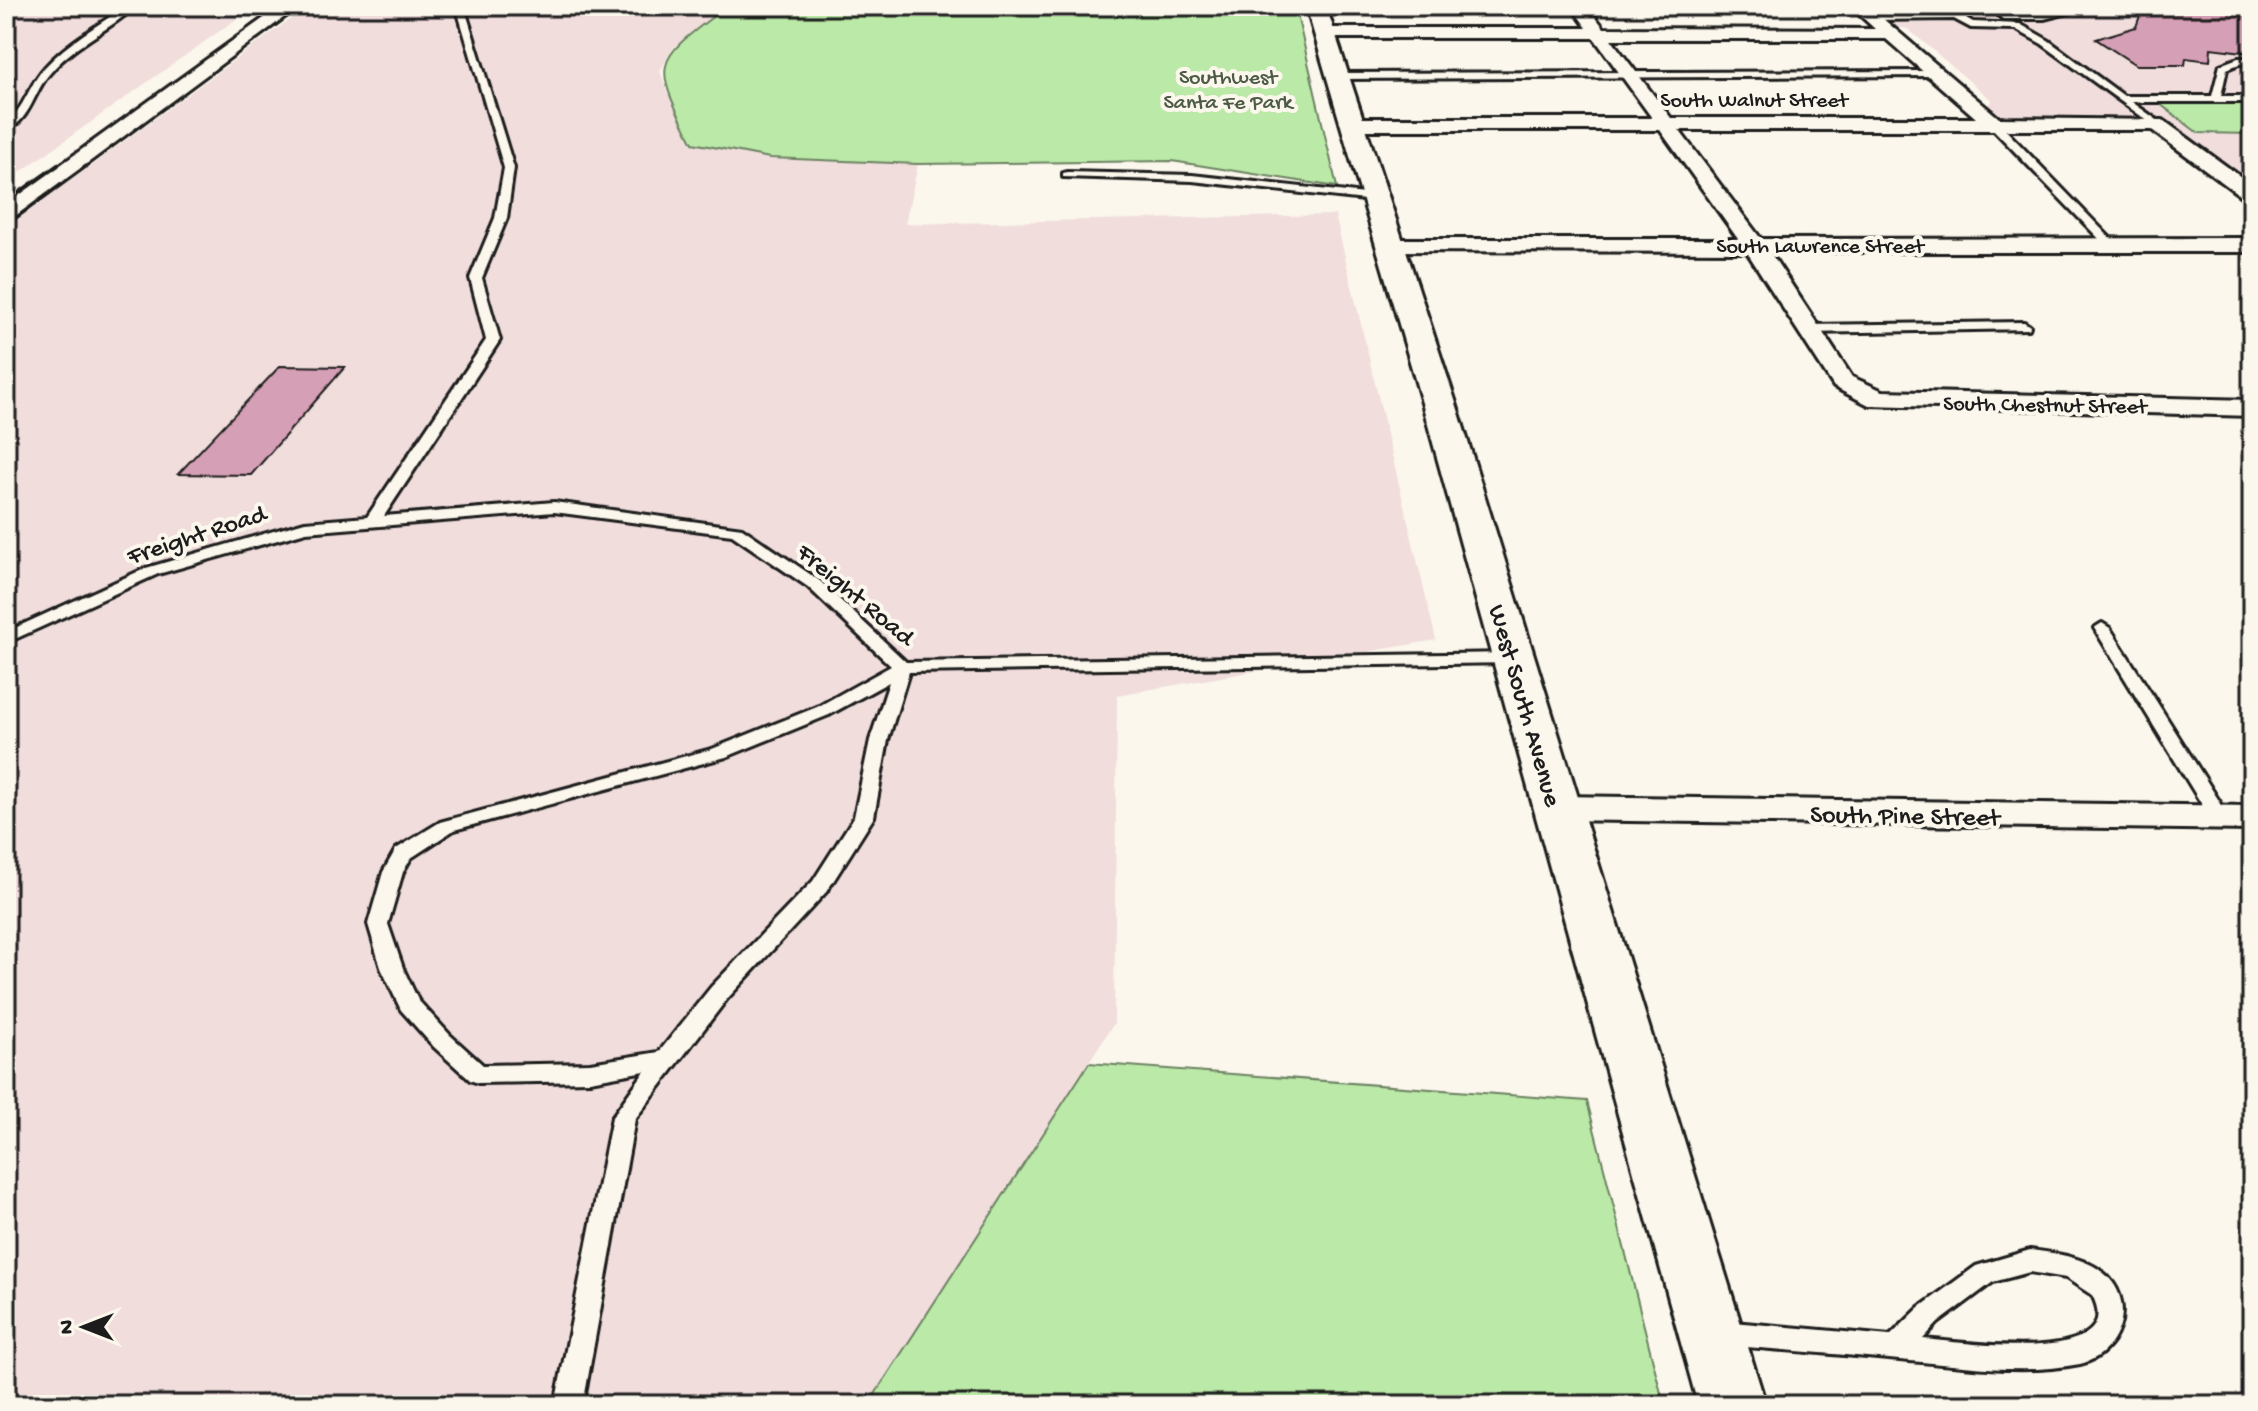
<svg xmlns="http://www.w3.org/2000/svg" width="2258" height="1411" font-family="'Gochi Hand',sans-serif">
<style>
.built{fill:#f0dddc}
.green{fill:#bbe9a8;stroke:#6c8262;stroke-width:2}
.building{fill:#d59fb5;stroke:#1c1c1c;stroke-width:2}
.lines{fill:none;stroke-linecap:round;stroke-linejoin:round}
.service-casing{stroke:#1c1c1c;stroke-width:6}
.minor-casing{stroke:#1c1c1c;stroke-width:6}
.secondary-casing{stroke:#1c1c1c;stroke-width:6}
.service{fill:#fbf7ec;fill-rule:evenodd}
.minor{fill:#fbf7ec;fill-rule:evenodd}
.secondary{fill:#fbf7ec;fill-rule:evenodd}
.rail-far1{stroke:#1c1c1c;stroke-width:3}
.rail{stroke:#1c1c1c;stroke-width:4}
.labels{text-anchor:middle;stroke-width:8;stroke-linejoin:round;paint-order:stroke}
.far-park-label{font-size:22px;fill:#4c5a46;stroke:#fbf7ec}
.far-street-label{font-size:22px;fill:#1c1c1c;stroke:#fbf7ec}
.street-label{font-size:26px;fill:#1c1c1c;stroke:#fbf7ec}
</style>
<rect width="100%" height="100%" fill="#fbf7ec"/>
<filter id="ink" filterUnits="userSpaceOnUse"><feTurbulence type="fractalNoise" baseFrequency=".0125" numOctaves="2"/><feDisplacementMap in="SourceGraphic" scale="16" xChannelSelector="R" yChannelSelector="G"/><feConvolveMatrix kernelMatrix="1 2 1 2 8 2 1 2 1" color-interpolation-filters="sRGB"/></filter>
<g filter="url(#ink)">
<g class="built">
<polygon points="6,6 255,6 6,182"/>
<polygon points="308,6 727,6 674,47 660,71 668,94 770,158 918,164 905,224 1335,215 1436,640 1117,695 1114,1023 868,1405 6,1405 6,228"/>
<polygon points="1871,6 2252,6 2252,184 2163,121 2006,119 2000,116 1987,105 1993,101 1908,29 1896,27"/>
</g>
<g class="green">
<path d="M727 6H1295L1337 187 1172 161 918 164 770 158 693 143C649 59 655 61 727 6Z"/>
<polygon points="2160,104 2252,104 2252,134 2198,133"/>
<polygon points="1089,1063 1587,1101 1664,1405 868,1405"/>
</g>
<g class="building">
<polygon points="2155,6 2252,6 2252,53 2211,48 2210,61 2186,58 2185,65 2136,65 2096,39 2136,27 2142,10 2152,12"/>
<polygon points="280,366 345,367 251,475 178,474"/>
</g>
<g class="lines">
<defs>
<g id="service">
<path d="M126 6H136C110 30 75 44 51 72 33 91 32 119 6 131V123C25 108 29 84 45 67 68 42 99 25 126 6Z"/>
<path d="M456 6H464L514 168 507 218 482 278 500 340 384 516 554 502 742 528 820 581 906 662 1514 653 1523 658 1514 663 909 672 888 740 874 817 827 891 727 999 635 1119 583 1405H555L612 1117 645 1071 590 1081 478 1083 470 1080 434 1047 401 1010 381 968 368 924 383 872 396 849 440 822 712 749 817 707 891 666 808 587 732 535 554 512 306 532 158 574 6 643V632L146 568 305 522 367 517 486 340 470 278 495 218 504 168ZM889 682 870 740 854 817 813 881 711 987 659 1052 590 1063 483 1065 450 1035 418 1000 403 968 388 924 403 872 411 858 454 830 726 757 829 715Z"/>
<polygon points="2079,6 2095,6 2044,19 2003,19 1999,16 2003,13 2044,13"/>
<polygon points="1965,13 1969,16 1966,18 1973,22 2020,24 2048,40 2124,96 2212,96 2220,65 2238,58 2252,58 2252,64 2239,64 2227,69 2221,96 2252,96 2252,102 2132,102 2160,122 2160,126 2156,127 2042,44 2015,29 1971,28 1954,19 1870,20 1866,17 1870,14"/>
<polygon points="1937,71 1942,74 1940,76 1337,79 1332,76 1337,73"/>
<polygon points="1989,121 1997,121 2116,244 2116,248 2108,248 1989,125"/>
<polygon points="1067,172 1192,175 1374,195 1380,198 1374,201 1192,181 1063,177 1063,173"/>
<polygon points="2024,322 2030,326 2029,329 1807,333 1801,329 1807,325"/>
<polygon points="2102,623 2110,628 2230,818 2227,822 2213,822 2210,818 2094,628"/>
<path d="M2030 1250C2056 1253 2091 1258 2109 1278 2136 1307 2118 1356 2080 1364 2024 1375 1967 1366 1910 1361 1848 1355 1785 1350 1722 1345L1713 1341 1709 1333 1713 1325 1722 1321 1890 1336 1920 1307 1976 1266ZM2030 1272 2066 1278 2092 1295C2131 1369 1954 1341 1923 1339L1938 1323 1993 1282Z"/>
</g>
<g id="minor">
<path d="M1571 6H1587L1604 28 1875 29 1850 6H1868L1999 118 2163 120 2252 185V201L2245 199 2152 130H1679L1761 239 2252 238V252H1770L1852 377 1883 391 2252 400V416L1869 405 1834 387 1747 252 1380 251 1377 246 1388 239H1738L1660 130H1352L1342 124 1352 118H1652L1594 38H1324L1316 33 1324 28H1587ZM1611 39H1886L1976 118H1671Z"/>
<polygon points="1558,796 2252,806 2252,830 1558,820 1545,816 1540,808 1545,800"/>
</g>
<polygon id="secondary" points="1306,6 1326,6 1456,403 1766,1405 1698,1405 1422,403"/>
</defs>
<use href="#service" class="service-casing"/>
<use href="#minor" class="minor-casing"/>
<use href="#secondary" class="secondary-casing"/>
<use href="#service" class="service"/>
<use href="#minor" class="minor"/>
<use href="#secondary" class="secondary"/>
<g class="rail-far1">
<polyline points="55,167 278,6"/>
<polyline points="85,167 302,6"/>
</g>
<g class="rail">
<polyline points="6,202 58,165"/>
<polyline points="6,225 88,165"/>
</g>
</g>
</g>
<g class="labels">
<g class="far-park-label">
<text x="1228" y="83">Southwest<tspan x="1228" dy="25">Santa Fe Park</tspan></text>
</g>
<g class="far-street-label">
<text x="1754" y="106">South Walnut Street</text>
<text x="1820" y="252">South Lawrence Street</text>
<text transform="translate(2045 403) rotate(1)" y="8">South Chestnut Street</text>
</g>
<g class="street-label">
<text transform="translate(196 533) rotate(-18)" y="9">Freight Road</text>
<text transform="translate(857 593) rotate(40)" y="9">Freight Road</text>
<text transform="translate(1527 705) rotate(74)" y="9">West South Avenue</text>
<text transform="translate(1905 814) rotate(1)" y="9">South Pine Street</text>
</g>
</g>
<rect width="2258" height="1411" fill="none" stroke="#fbf7ec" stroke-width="32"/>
<rect x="16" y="16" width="2226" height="1379" fill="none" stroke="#1c1c1c" stroke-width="3" filter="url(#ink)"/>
<g transform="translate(84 1327) rotate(270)" stroke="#fbf7ec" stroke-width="6" paint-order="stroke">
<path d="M0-6L14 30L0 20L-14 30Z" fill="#1c1c1c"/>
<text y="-12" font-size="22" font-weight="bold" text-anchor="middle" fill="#1c1c1c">N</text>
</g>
</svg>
